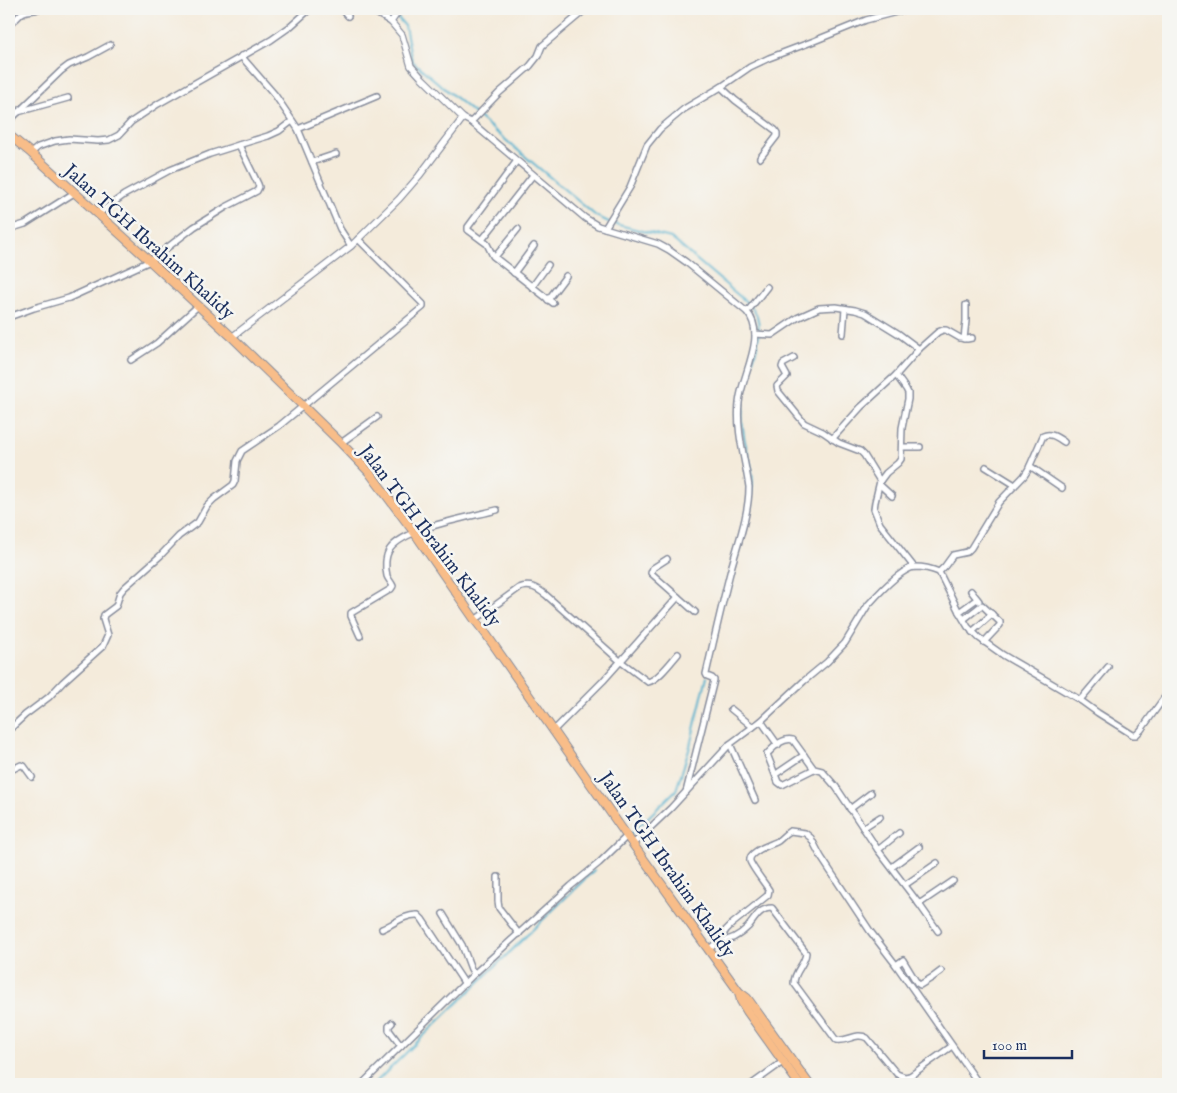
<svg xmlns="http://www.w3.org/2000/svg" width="1177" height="1093" font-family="'IM FELL English',serif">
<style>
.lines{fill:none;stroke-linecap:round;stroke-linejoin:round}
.stream{stroke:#4fb0ce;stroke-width:2}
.minor-casing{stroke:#888d9c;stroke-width:8}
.tertiary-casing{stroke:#888d9c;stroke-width:8}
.primary-casing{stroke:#888d9c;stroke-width:10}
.minor{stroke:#fff;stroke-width:5}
.tertiary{stroke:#fff;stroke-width:5.5}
.primary{stroke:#f8bd89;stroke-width:8}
.labels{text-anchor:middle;stroke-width:5;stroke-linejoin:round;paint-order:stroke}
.street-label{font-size:19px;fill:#1b2f5e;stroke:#f6f6f2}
</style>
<rect width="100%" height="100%" fill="#f6f6f2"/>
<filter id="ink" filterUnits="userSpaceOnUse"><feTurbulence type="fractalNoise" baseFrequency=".02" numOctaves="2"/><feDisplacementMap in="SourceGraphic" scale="10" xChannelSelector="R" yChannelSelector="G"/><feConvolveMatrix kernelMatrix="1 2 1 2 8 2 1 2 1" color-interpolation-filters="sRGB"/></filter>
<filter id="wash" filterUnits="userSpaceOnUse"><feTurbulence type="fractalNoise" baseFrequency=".0096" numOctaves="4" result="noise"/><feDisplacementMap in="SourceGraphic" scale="20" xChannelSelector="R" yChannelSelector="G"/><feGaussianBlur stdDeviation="1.12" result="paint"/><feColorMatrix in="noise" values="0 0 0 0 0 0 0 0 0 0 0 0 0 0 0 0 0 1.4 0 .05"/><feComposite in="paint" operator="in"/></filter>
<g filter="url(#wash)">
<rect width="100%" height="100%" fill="#f4ebdb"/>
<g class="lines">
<g class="stream">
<polyline points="385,9 394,14"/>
<path d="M397 17 405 26 412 61 596 216 611 223 671 238 751 306C753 309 756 313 757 316 761 329 758 347 753 360"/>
<path d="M744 391C742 406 741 422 744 437 748 458 756 473 751 494"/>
<polyline points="630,835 676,790 689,750 707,676"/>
<polyline points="374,1084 594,870"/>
</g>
</g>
</g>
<g filter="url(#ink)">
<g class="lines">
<defs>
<g id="minor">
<polyline points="342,9 348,16"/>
<polyline points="370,9 391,22"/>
<path d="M9 22C18 21 17 15 24 12 28 10 34 11 38 9"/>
<polyline points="241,56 275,95 298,129 340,229 351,246"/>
<polyline points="721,87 735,100 775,130 777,133 777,136 760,158"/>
<polyline points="18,112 68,98"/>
<path d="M463 118 471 122 585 218 598 226 658 244 669 250 686 262 747 312C768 336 741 376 739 403 736 431 745 459 749 487 749 514 738 543 731 569 722 604 714 639 706 674L707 676 712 678 714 680 686 792"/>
<polyline points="9,121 61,71 69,65 88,57 110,45"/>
<polyline points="471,122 499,93 530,66 538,56 542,46 586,9"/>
<polyline points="298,129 377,96"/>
<polyline points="31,153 38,147 55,141 69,139 98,141 109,140 119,135 131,122 158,104 271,40 291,26 310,9"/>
<polyline points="312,162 336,154"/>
<polyline points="516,162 468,227 468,230 487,244 493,256 553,303"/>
<polyline points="98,214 124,195 170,170 210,154 248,142 268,136 279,131 292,121"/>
<polyline points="605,228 630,187 647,145 660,129 684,109 721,87 750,67 769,58 814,41 866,20 908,9"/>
<polyline points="9,229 25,224 74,193"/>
<polyline points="482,240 533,175"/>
<polyline points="495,257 518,229"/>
<polyline points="514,273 534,246"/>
<polyline points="532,287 548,265"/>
<polyline points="548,300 566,276"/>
<polyline points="747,312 767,287"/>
<polyline points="9,317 34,308 69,298 150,261 194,227 226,207 257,191 259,187 258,184 239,145"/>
<polyline points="755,334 772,335 797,318 819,308 836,307 855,310 865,313 899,334 919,349"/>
<polyline points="843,334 845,309"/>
<polyline points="964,339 966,321 966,305"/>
<polyline points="794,358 783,364 782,367 787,376 777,386 778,391 804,423 823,432 839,443 860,451 864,455 880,481"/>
<polyline points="131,360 157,343 198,306"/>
<polyline points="896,375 906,389 908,393 908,399 902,428 901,459 898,463 886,473 880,481 875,502 874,509 880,524 914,567"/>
<polyline points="832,439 861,407 896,375 919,349 938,332 943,330 946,330 960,338 967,339 972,338"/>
<polyline points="341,443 377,417"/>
<polyline points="902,447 920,447"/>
<polyline points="1030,466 1062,488"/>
<polyline points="986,467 1015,485"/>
<polyline points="880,485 892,496"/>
<polyline points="667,559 653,568 651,573 695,612"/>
<path d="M939 572 945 566 953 555 967 552 971 548 999 502 1024 476 1028 470 1043 436C1051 432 1058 438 1064 442"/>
<polyline points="971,591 979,601"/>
<polyline points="959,612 977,599"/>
<polyline points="964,619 982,605 1000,622 1000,625 984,642"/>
<path d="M475 620 519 588C530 583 538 589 546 595L620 661 648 682C658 680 671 662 678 654"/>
<polyline points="972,632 992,614"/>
<path d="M360 636 351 616V613L391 589 393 586C391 582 388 579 387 576 385 568 385 556 390 549 406 527 471 517 497 510"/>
<polyline points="1080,700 1108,667"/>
<polyline points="731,709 753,727"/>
<polyline points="761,721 778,745"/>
<polyline points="9,730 25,715 49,697 63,682 103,646 108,635 103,619 104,615 116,606 120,593 124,588 160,556 179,536 198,522 207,506 214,499 233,485 235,481 237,461 242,451 279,426 423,307 423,304 358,239"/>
<polyline points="553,731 603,681 678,597"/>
<polyline points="730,744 755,800"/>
<path d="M814 769 782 785 778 782 767 754C774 747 783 737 793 740L814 769 822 771 836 787 878 850 919 904 953 881"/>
<polyline points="9,771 21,765 24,766 32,777"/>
<polyline points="776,774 804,755"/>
<polyline points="850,809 871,793"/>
<polyline points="863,828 880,817"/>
<path d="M633 844 671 808 730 744 761 721 804 681 827 662 845 643 868 605C877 595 902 568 915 567 922 567 932 569 939 572L959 612 968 627 979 638 1003 655 1080 700 1098 713 1133 735H1136L1141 730 1164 698"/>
<polyline points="878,850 899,833"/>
<polyline points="892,867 919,847"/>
<polyline points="498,877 498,901 499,908 519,934"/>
<polyline points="905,885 937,863"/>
<polyline points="919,904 938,931"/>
<polyline points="443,914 462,945 471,969 474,974"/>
<path d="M382 929C393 924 406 914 418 915L422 919 465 984"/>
<path d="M719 941C730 941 740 935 748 927 755 919 759 908 772 908L806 953C805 965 794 971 794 983L836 1040C848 1042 856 1032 867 1038L897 1074 905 1077 910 1076 952 1046"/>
<path d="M708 950 719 941 726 930 732 924 768 895 769 890C766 885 751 866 750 861 748 851 771 845 778 841 782 838 785 834 790 831L805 833 811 838 821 857 870 931 896 965 979 1084"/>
<polyline points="896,965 903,960 917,983 920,985 933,977 941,971"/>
<polyline points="392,1023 389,1026 389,1030 401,1046"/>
<polyline points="910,1076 911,1084"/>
<polyline points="362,1084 474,974 571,886 599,863 627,836"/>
<polyline points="752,1084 784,1061"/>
</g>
<polyline id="tertiary" points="232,337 351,246 399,199 419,176 463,118 421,77 411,66 402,35 391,22 400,9"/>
<g id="primary">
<polyline points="9,135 31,153 150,261 232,337 341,443 369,472 414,532 475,620 486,634 627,836 739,992 741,1001 747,1011 799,1084"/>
<polyline points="739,992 747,998 750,1002 809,1084"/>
</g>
</defs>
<use href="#minor" class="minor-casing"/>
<use href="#tertiary" class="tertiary-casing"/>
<use href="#primary" class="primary-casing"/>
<use href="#minor" class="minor"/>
<use href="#tertiary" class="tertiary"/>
<use href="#primary" class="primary"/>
</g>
</g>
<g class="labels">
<g class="street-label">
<text transform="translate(150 241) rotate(42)" y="7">Jalan TGH Ibrahim Khalidy</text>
<text transform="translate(431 535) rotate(53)" y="7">Jalan TGH Ibrahim Khalidy</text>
<text transform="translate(668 864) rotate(55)" y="7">Jalan TGH Ibrahim Khalidy</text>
</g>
</g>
<rect width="1177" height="1093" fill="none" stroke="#f6f6f2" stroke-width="30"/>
<path d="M984 1050v8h88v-8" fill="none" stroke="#1b2f5e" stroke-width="2.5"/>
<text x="992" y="1050" font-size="15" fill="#1b2f5e" stroke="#f6f6f2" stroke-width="4" paint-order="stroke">100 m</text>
</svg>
